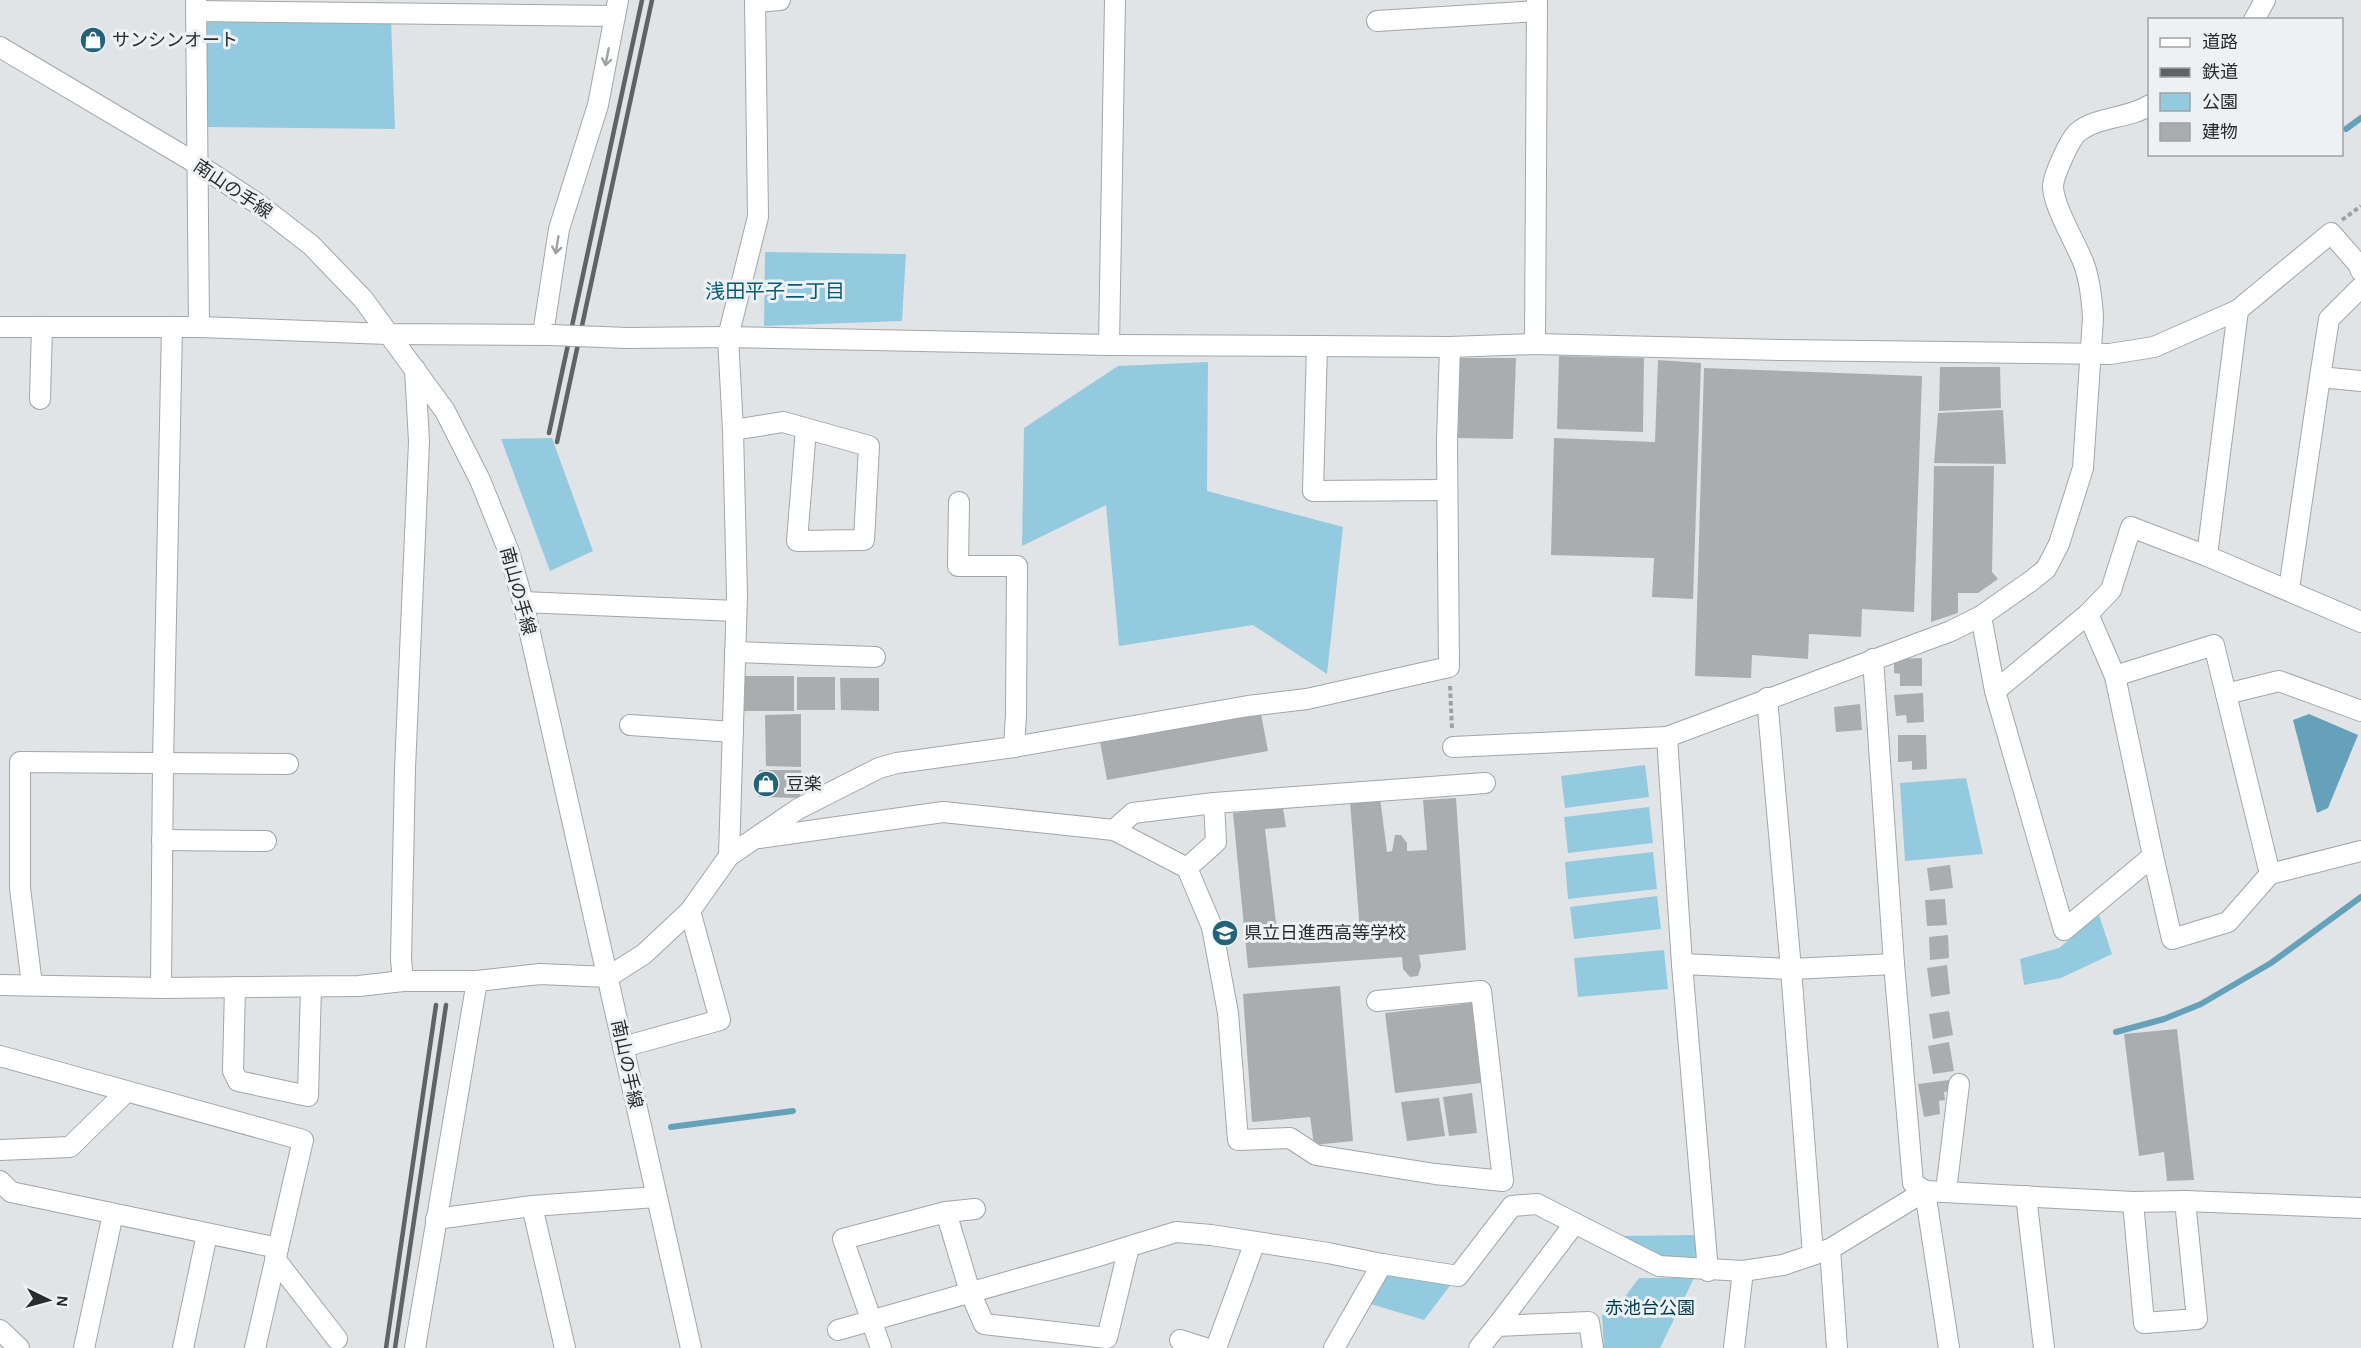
<svg xmlns="http://www.w3.org/2000/svg" width="2361" height="1348" font-family="'Alegreya Sans','Noto Sans JP',sans-serif">
<style>
.green{fill:#94cadf}
.water{fill:#65a2ba}
.lines{fill:none;stroke-linecap:round;stroke-linejoin:round}
.stream{stroke:#65a2ba;stroke-width:6}
.building{fill:#aaadaf}
.minor-casing{stroke:#a2a6a7;stroke-width:22}
.path{stroke:#9ea1a3;stroke-width:4;stroke-dasharray:4.5 3;stroke-linecap:butt}
.minor{stroke:#fff;stroke-width:20}
.rail{stroke:#606263;stroke-width:4.5}
.minor-bridge-casing{stroke:#a2a6a7;stroke-width:22;stroke-linecap:butt}
.minor-bridge{stroke:#fff;stroke-width:20}
.oneway{stroke:#9fa0a0}
.labels{text-anchor:middle;stroke-width:6;stroke-linejoin:round;paint-order:stroke}
.poi-label{font-size:18px;fill:#2a2b2c;stroke:#edf1f3;text-anchor:start}
.street-label{font-size:18px;fill:#2a2b2c;stroke:#edf1f3}
.park-label{font-size:18px;fill:#00394a;stroke:#edf1f3}
.neighbourhood-label{font-size:20px;fill:#085b73;stroke:#edf1f3}
</style>
<rect width="100%" height="100%" fill="#e0e4e6"/>
<g class="green">
<polygon points="211,18 391,20 395,129 206,127 205,26"/>
<polygon points="765,252 906,254 902,321 764,326"/>
<polygon points="1208,362 1207,491 1343,527 1327,674 1253,625 1119,646 1106,505 1022,546 1024,428 1118,366"/>
<polygon points="552,438 593,551 550,571 501,439"/>
<polygon points="1645,765 1649,797 1565,808 1561,776"/>
<polygon points="1966,778 1983,854 1905,861 1900,783"/>
<polygon points="1649,807 1653,843 1568,853 1564,817"/>
<polygon points="1653,852 1657,889 1568,899 1565,862"/>
<polygon points="1657,896 1661,929 1574,939 1570,907"/>
<polygon points="2099,915 2112,954 2061,978 2024,985 2020,959 2059,948"/>
<polygon points="1664,950 1668,989 1578,997 1574,958"/>
<polygon points="1696,1235 1699,1261 1663,1259 1619,1236"/>
<polygon points="1384,1268 1455,1279 1424,1320 1364,1302"/>
<polygon points="1639,1278 1694,1278 1660,1348 1604,1348 1602,1315 1622,1315 1621,1302"/>
</g>
<polygon class="water" points="2309,714 2358,735 2328,808 2317,813 2293,720"/>
<g class="lines">
<g class="stream">
<polyline points="2346,129 2361,118"/>
<polyline points="2116,1032 2164,1019 2201,1004 2271,963 2361,897"/>
<polyline points="671,1127 793,1111"/>
</g>
</g>
<g class="building">
<polygon points="1559,356 1644,358 1643,432 1557,429"/>
<polygon points="1460,358 1516,358 1513,439 1458,438"/>
<polygon points="1658,360 1701,363 1693,599 1652,597 1654,558 1551,555 1554,438 1655,442"/>
<polygon points="1940,367 2000,367 2001,408 1939,411"/>
<polygon points="1704,368 1922,376 1914,612 1862,609 1861,637 1809,634 1808,659 1752,655 1751,678 1695,676"/>
<polygon points="2003,410 2006,464 1934,463 1938,413"/>
<polygon points="1934,466 1994,466 1992,572 1998,579 1978,593 1958,593 1958,613 1931,622"/>
<polygon points="1922,658 1922,686 1900,686 1900,674 1894,673 1894,659"/>
<polygon points="745,676 794,676 794,711 744,711"/>
<rect x="797" y="677" width="38" height="33"/>
<polygon points="840,678 879,678 879,711 841,710"/>
<polygon points="1923,693 1924,722 1907,723 1906,715 1896,716 1894,695"/>
<polygon points="1860,704 1862,730 1836,732 1834,707"/>
<polygon points="1260,709 1268,751 1107,780 1099,736"/>
<polygon points="801,714 801,767 766,766 765,715"/>
<polygon points="1898,735 1926,735 1927,769 1912,770 1912,761 1898,762"/>
<polygon points="759,770 801,770 800,798 759,797"/>
<polygon points="1380,798 1387,852 1392,851 1395,835 1401,835 1407,843 1407,851 1427,850 1423,800 1456,798 1466,950 1419,955 1421,966 1418,976 1410,977 1403,969 1402,957 1248,968 1233,813 1283,808 1286,827 1265,829 1278,940 1360,932 1350,801"/>
<polygon points="1950,865 1953,888 1930,891 1927,868"/>
<polygon points="1945,899 1947,925 1927,926 1925,900"/>
<polygon points="1948,935 1949,958 1930,960 1929,937"/>
<polygon points="1947,965 1950,994 1931,997 1927,968"/>
<polygon points="1340,986 1353,1141 1314,1145 1310,1117 1252,1122 1243,994"/>
<polygon points="1472,1003 1481,1083 1395,1093 1385,1013"/>
<polygon points="1949,1011 1953,1035 1933,1039 1929,1014"/>
<polygon points="2177,1029 2194,1180 2167,1181 2164,1152 2139,1156 2124,1034"/>
<polygon points="1949,1042 1954,1071 1933,1074 1928,1046"/>
<polygon points="1949,1080 1950,1091 1944,1092 1945,1100 1939,1101 1940,1114 1924,1117 1918,1084"/>
<polygon points="1472,1093 1477,1133 1449,1136 1443,1097"/>
<polygon points="1439,1098 1445,1136 1407,1141 1401,1102"/>
</g>
<g class="lines">
<defs>
<g id="minor">
<polyline points="196,0 199,327"/>
<polyline points="755,2 780,0"/>
<polyline points="196,11 615,16"/>
<polyline points="2254,20 2265,0"/>
<polyline points="1377,21 1537,11"/>
<polyline points="0,47 199,165 258,204 311,245 363,299 445,411 480,480 509,552 523,602 691,1348"/>
<polyline points="0,327 199,327 388,334 551,335"/>
<polyline points="543,334 559,229 598,105 618,0"/>
<polyline points="627,338 728,337 1109,345 1317,346 1450,347 1535,344 1780,350 2110,354 2154,347 2238,310 2331,233 2358,264 2361,271"/>
<polyline points="1535,344 1537,0"/>
<polyline points="1109,345 1115,0"/>
<polyline points="1317,346 1313,491 1447,490"/>
<polyline points="2320,377 2329,319 2361,287"/>
<polyline points="40,399 42,327"/>
<polyline points="733,430 783,422 869,446 864,540 797,541 806,429"/>
<polyline points="959,502 958,566 1017,566 1016,715 1014,747"/>
<polyline points="2207,556 2238,310"/>
<polyline points="2289,589 2320,377 2361,381"/>
<polyline points="523,602 736,611"/>
<polyline points="2088,614 2111,590 2131,527 2207,556 2361,622"/>
<polyline points="1981,616 1995,691 2064,930 2153,856 2115,676 2088,614 1995,691"/>
<polyline points="735,652 875,657"/>
<polyline points="1873,659 1894,964 1913,1183 1925,1191 1949,1348"/>
<polyline points="2115,676 2214,645 2270,874 2228,922 2172,939 2153,856"/>
<polyline points="2226,694 2279,681 2361,711"/>
<polyline points="1767,698 1791,969 1813,1254"/>
<polyline points="630,725 733,732"/>
<polyline points="1667,737 1682,964 1708,1271"/>
<path d="M1453 747 1667 737 1951 631 1981 616 2031 581 2046 569 2059 544 2083 468 2093 318C2092 300 2090 281 2084 264 2076 243 2054 208 2053 187 2053 176 2069 141 2077 133 2096 116 2129 119 2150 105"/>
<polyline points="1114,830 1133,813 1214,803 1485,783"/>
<polyline points="759,838 943,812 1114,830 1187,868 1212,927 1228,1013 1238,1140 1290,1138 1316,1155 1435,1174 1503,1181 1481,991 1377,1001"/>
<polyline points="162,840 266,841"/>
<polyline points="729,856 737,595 733,430 728,337 758,217 755,0"/>
<polyline points="1187,868 1216,842 1214,803"/>
<polyline points="2270,874 2361,851"/>
<polyline points="1682,964 1791,969 1894,964"/>
<polyline points="403,981 401,959 405,769 419,442 415,369"/>
<polyline points="0,985 161,988 359,986 403,981 477,981 540,974 608,977 644,954 690,911 729,856 798,809 879,768 897,763 1014,747 1248,706 1307,699 1449,667 1447,441 1450,347"/>
<polyline points="32,985 20,888 20,762 288,764"/>
<polyline points="235,987 233,1071 238,1081 308,1096 311,987"/>
<polyline points="161,988 163,763 172,327"/>
<polyline points="623,1047 720,1020 690,911"/>
<polyline points="0,1056 303,1140 255,1348"/>
<polyline points="0,1150 70,1147 126,1092"/>
<polyline points="0,1181 11,1192 278,1248"/>
<polyline points="1946,1191 1959,1084"/>
<polyline points="2026,1196 2044,1348"/>
<polyline points="2133,1202 2144,1323 2197,1319 2185,1201"/>
<polyline points="532,1206 565,1348"/>
<polyline points="946,1212 975,1209"/>
<polyline points="436,1219 532,1206 656,1197"/>
<polyline points="1830,1249 1837,1348"/>
<polyline points="275,1259 337,1339"/>
<polyline points="1497,1326 1575,1223"/>
<polyline points="0,1330 19,1348"/>
<polyline points="838,1330 1092,1258 1176,1232 1211,1235 1328,1253 1382,1264 1458,1276 1512,1206 1537,1204 1659,1266 1743,1271 1783,1265 1830,1249 1925,1191 2133,1202 2185,1201 2361,1208"/>
<polyline points="1180,1340 1205,1348"/>
<polyline points="84,1348 113,1214"/>
<polyline points="183,1348 207,1234"/>
<polyline points="415,1348 477,981"/>
<polyline points="881,1348 843,1239 946,1212 970,1292 984,1324 1107,1338 1129,1247"/>
<polyline points="1216,1348 1255,1242"/>
<polyline points="1334,1348 1382,1264"/>
<polyline points="1479,1348 1497,1326 1589,1322 1593,1348"/>
<polyline points="1734,1348 1743,1271"/>
</g>
</defs>
<use href="#minor" class="minor-casing"/>
<g class="path">
<polyline points="2342,220 2361,206"/>
<polyline points="1450,686 1452,729"/>
</g>
<use href="#minor" class="minor"/>
<g class="rail">
<polyline points="549,433 642,0"/>
<polyline points="557,442 652,0"/>
<polyline points="386,1348 436,1005"/>
<polyline points="395,1348 446,1005"/>
</g>
<defs>
<polyline id="minor-bridge" points="551,335 627,338"/>
</defs>
<use href="#minor-bridge" class="minor-bridge-casing"/>
<use href="#minor-bridge" class="minor-bridge"/>
</g>
<defs><path id="oneway-shaft" d="M-6 0H5M1.5-3L5.5 0L1.5 3" fill="none" stroke-width="1.6" stroke-linecap="round" stroke-linejoin="round" transform="scale(1.5)"/></defs>
<g class="oneway">
<use href="#oneway-shaft" transform="translate(607 57) rotate(101)"/>
<use href="#oneway-shaft" transform="translate(557 245) rotate(99)"/>
</g>
<defs>
<symbol id="shop-disc" viewBox="-11 -11 22 22"><circle r="9.5" fill="#236378" stroke="#edf1f3"/><path d="M-5-2.5h2.3a2.7 3.5 0 0 1 5.4 0H5L5.5 6h-11ZM-1.5-2.5h3a1.5 2.3 0 0 0-3 0Z" fill="#fff"/></symbol>
<symbol id="school-disc" viewBox="-11 -11 22 22"><circle r="9.5" fill="#236378" stroke="#edf1f3"/><path d="M0-5L7-2L0 1L-7-2ZM-4 1L0 2.5L4 1V4Q0 6-4 4Z" fill="#fff"/></symbol>
</defs>
<g fill-rule="evenodd">
<use href="#shop-disc" x="78" y="25" width="30" height="30"/>
<use href="#shop-disc" x="751" y="769" width="30" height="30"/>
<use href="#school-disc" x="1210" y="918" width="30" height="30"/>
</g>
<g class="labels">
<g class="poi-label">
<text x="112" y="46">サンシンオート</text>
<text x="786" y="790">豆楽</text>
<text x="1244" y="939">県立日進西高等学校</text>
</g>
<g class="street-label">
<text transform="translate(233 189) rotate(34)" y="6">南山の手線</text>
<text transform="translate(518 591) rotate(75)" y="6">南山の手線</text>
<text transform="translate(627 1064) rotate(78)" y="6">南山の手線</text>
</g>
<g class="park-label">
<text x="1650" y="1314">赤池台公園</text>
</g>
<g class="neighbourhood-label">
<text x="775" y="298">浅田平子二丁目</text>
</g>
</g>
<rect x="2148" y="18" width="195" height="138" fill="#edf1f3" stroke="#9fa2a3" stroke-width="1.5"/>
<rect x="2160" y="38" width="30" height="9" fill="#ffffff" stroke="#9fa2a3" stroke-width="1.5"/>
<text x="2202" y="48" font-size="18" fill="#2a2b2c">道路</text>
<rect x="2160" y="68" width="30" height="9" fill="#606263" stroke="#9fa2a3" stroke-width="1.5"/>
<text x="2202" y="78" font-size="18" fill="#2a2b2c">鉄道</text>
<rect x="2160" y="93" width="30" height="18" fill="#94cadf" stroke="#9fa2a3" stroke-width="1.5"/>
<text x="2202" y="108" font-size="18" fill="#2a2b2c">公園</text>
<rect x="2160" y="123" width="30" height="18" fill="#aaadaf" stroke="#9fa2a3" stroke-width="1.5"/>
<text x="2202" y="138" font-size="18" fill="#2a2b2c">建物</text>
<g transform="translate(48 1300) rotate(95)" stroke="#edf1f3" stroke-width="4.5" paint-order="stroke">
<path d="M0-4.5L10 22L0 15L-10 22Z" fill="#2a2b2c"/>
<text y="-9" font-size="16" font-weight="bold" text-anchor="middle" fill="#2a2b2c">N</text>
</g>
</svg>
